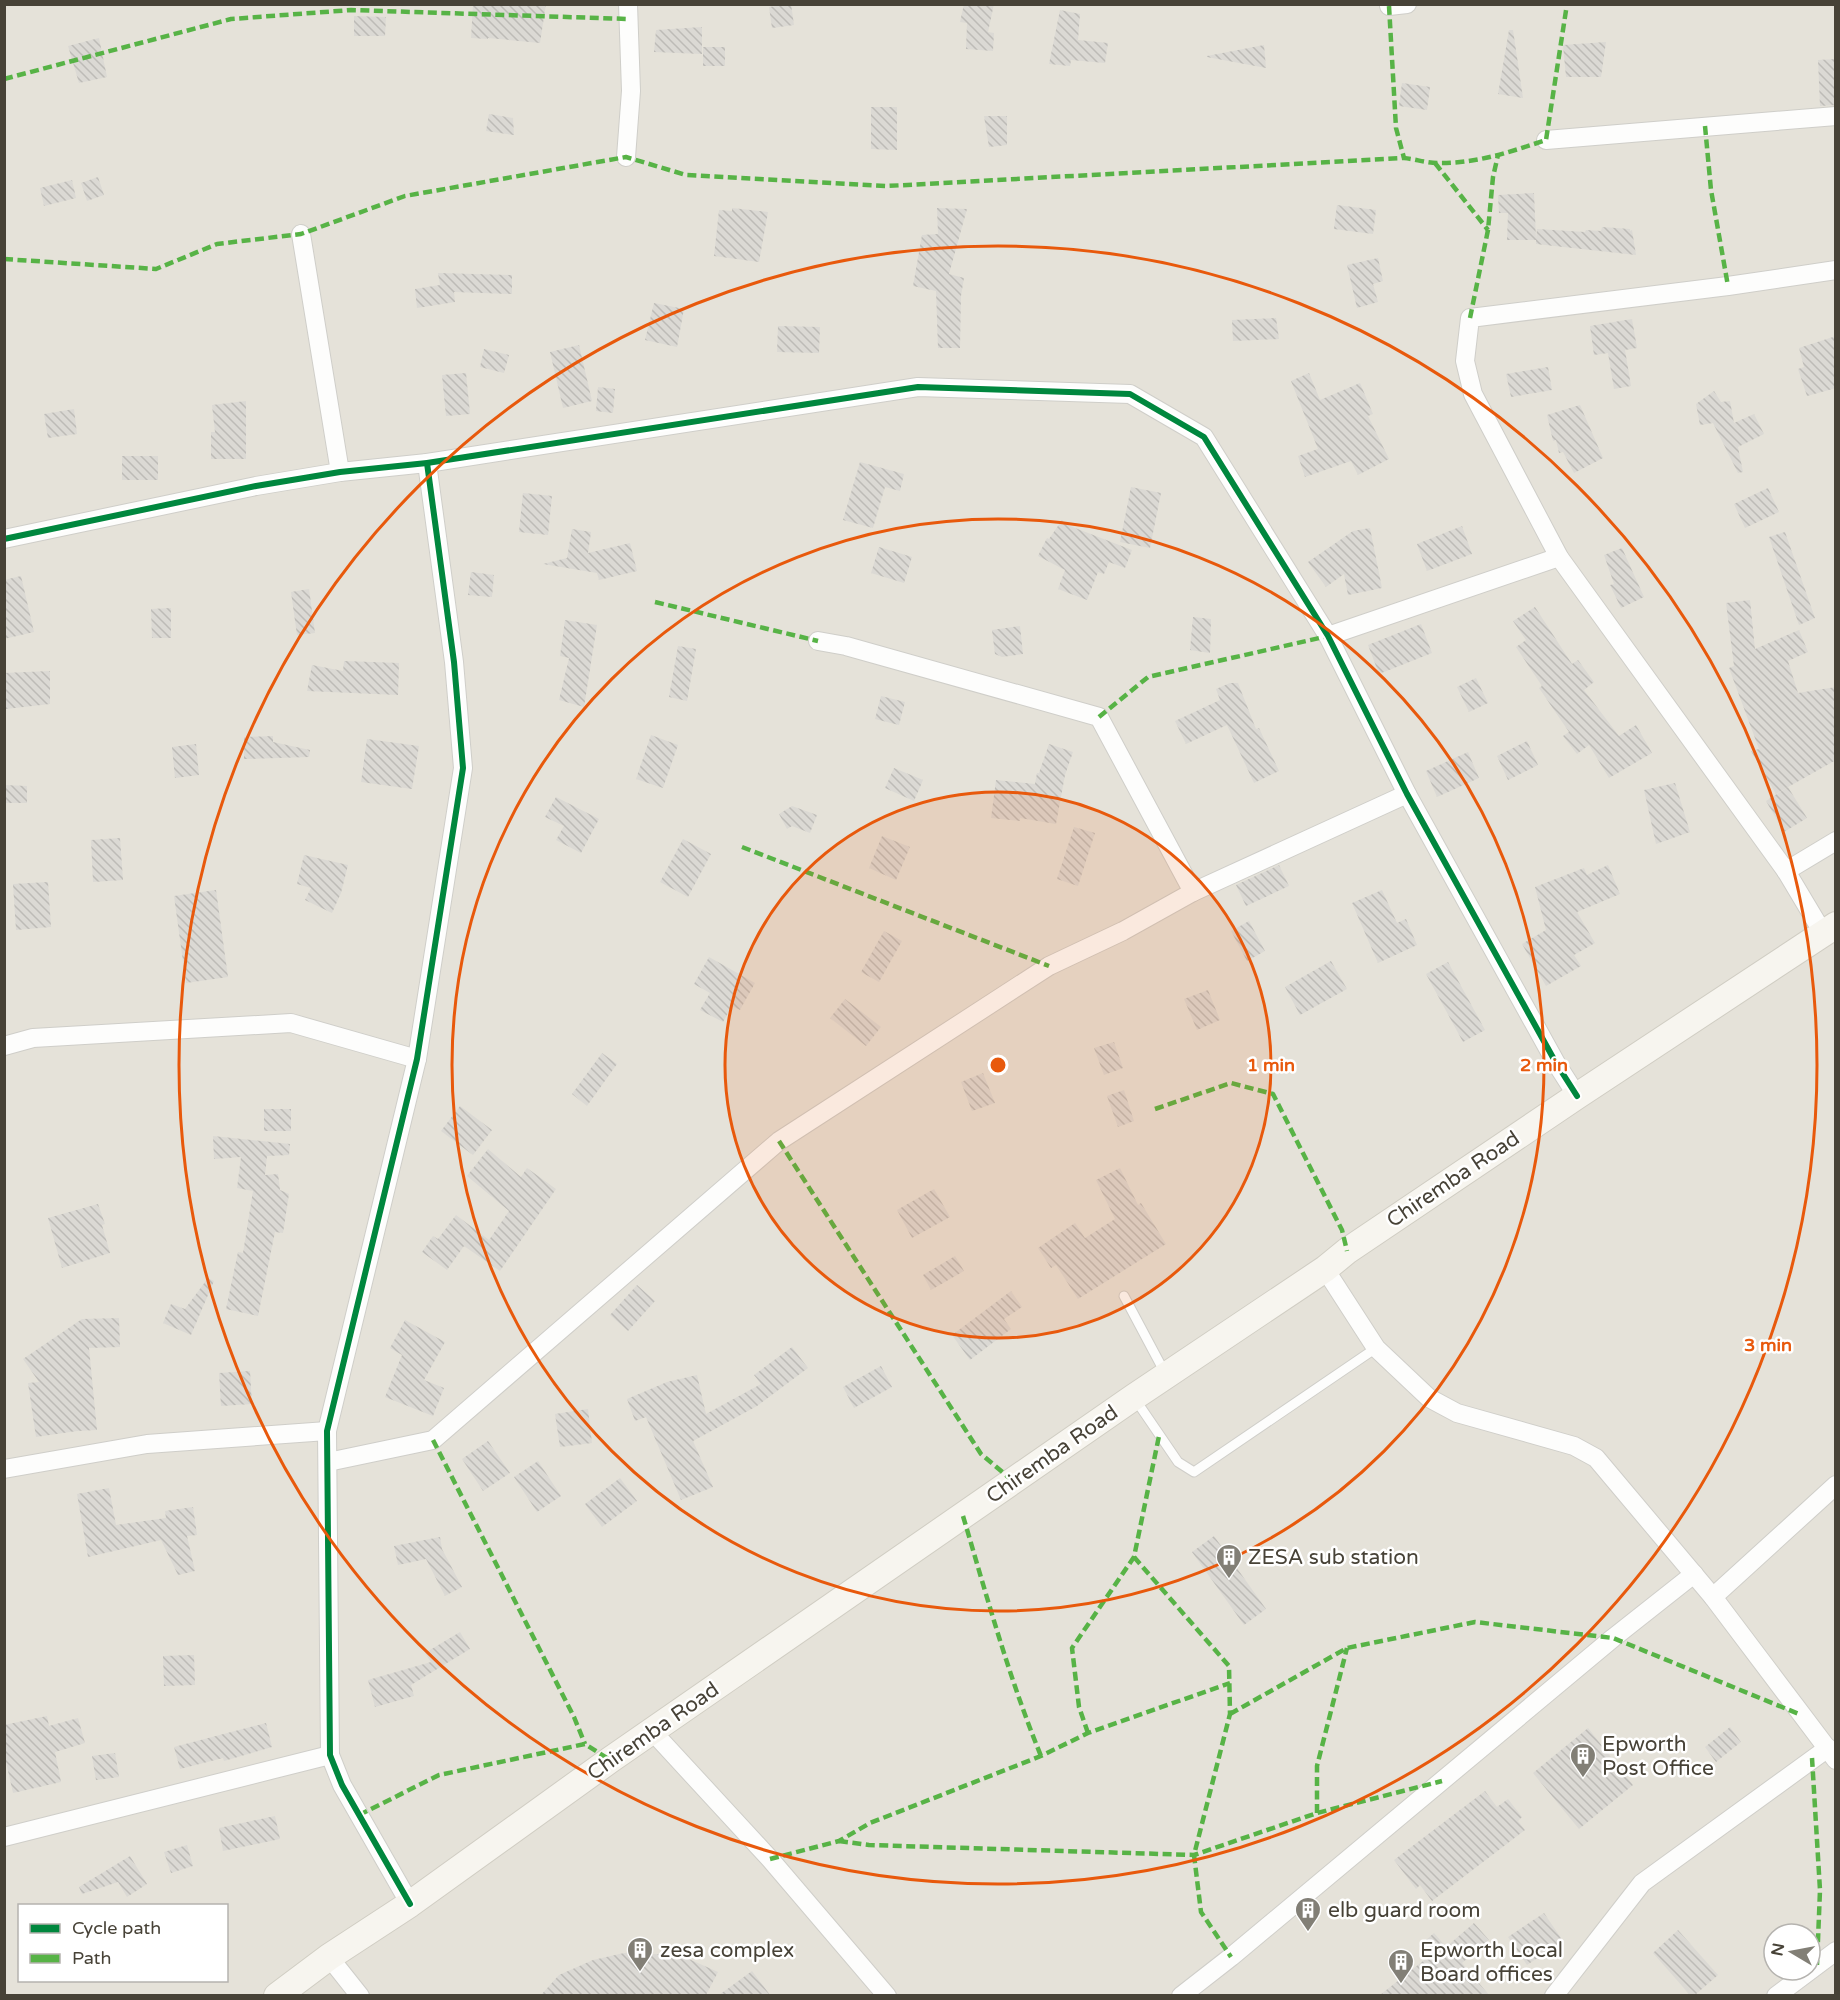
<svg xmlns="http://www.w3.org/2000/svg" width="1840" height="2000" font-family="'Varela Round',sans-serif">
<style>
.residential{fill:#e5e2d9;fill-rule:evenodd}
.building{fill:url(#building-back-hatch)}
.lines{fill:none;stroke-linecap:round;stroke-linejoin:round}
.lane-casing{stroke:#cfcec9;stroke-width:11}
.street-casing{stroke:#cfcec9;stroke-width:20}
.secondary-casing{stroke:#d0cdc3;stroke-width:28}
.lane{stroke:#fdfdfc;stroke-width:9}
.street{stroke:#fdfdfc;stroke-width:18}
.secondary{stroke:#f7f5ef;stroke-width:26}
.quiet{stroke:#57b346;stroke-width:4.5;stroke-dasharray:9 4.5;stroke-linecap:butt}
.cycleway-casing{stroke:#fff;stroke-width:10}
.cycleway{stroke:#00873e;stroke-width:6}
.ring{fill:none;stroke:#e8590c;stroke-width:3}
.labels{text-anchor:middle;stroke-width:5;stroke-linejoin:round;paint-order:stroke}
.street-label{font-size:21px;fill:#474237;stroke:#fff}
.poi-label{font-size:21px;fill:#474237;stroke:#fff;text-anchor:start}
.centre{fill:#e8590c;stroke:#fff;stroke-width:3}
.ring-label{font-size:18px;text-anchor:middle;font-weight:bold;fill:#e8590c;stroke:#fff;stroke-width:5;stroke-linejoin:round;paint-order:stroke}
</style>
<defs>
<pattern id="building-back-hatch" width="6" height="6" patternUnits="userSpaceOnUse" patternTransform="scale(1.5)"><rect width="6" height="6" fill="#dbd9d4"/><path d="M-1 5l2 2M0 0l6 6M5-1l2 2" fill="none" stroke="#bdbbb7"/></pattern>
</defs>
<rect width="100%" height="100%" fill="#f1f0ec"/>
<path class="residential" d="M5 5H1835V1995L5 1996ZM20 1906H226V1980H20ZM1774 1934H1810V1970H1774Z"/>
<g class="building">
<polygon points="473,4 546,4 540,43 488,38 488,39 471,38"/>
<polygon points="791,4 794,25 772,28 769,7"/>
<polygon points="964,4 994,4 988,32 994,33 993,51 966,49 967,23 960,22"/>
<polygon points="1060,10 1080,14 1078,40 1108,43 1105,63 1071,60 1070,66 1049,64"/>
<polygon points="354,16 386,17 385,36 354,36"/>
<polygon points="702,27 702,54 654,52 656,30"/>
<polygon points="1509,30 1513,30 1523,98 1498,94"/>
<polygon points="99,38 107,77 79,83 68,46"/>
<polygon points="1606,42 1601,77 1566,77 1563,45"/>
<polygon points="1264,45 1266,68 1207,57 1207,56"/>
<rect x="703" y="47" width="22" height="19"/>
<polygon points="1836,59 1836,105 1820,106 1818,60"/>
<polygon points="1402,83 1430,87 1427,110 1399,106"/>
<polygon points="871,107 897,107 897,150 871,149"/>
<polygon points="489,114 513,118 514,135 486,131"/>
<polygon points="984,116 1007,116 1007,145 989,147"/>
<polygon points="98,177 104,195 87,201 81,183"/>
<polygon points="72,180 76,198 44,206 40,188"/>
<polygon points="1534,193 1536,239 1537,229 1585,232 1586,230 1601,231 1602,227 1630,229 1630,231 1632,230 1636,255 1536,244 1536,240 1507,240 1508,213 1499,213 1498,195"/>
<polygon points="1337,205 1376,210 1373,234 1334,229"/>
<polygon points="732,208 768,212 759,262 714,256 719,210 732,211"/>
<polygon points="937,208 967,209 949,274 964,278 961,296 960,348 938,348 936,291 913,286 922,235 938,234"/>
<polygon points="1378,258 1383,281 1373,284 1378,302 1357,308 1347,265"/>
<polygon points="438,273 512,275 512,294 454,292 455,302 417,308 415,289 440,285"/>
<polygon points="654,303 684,309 677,347 645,340"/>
<polygon points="1276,318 1279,339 1233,341 1232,320"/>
<polygon points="1632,319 1637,348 1625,350 1631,386 1614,389 1608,353 1594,355 1590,326"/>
<polygon points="778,326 820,327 819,353 777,352"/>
<polygon points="1836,336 1836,388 1807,396 1798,369 1804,367 1799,348"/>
<polygon points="579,345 592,401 563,408 550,352"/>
<polygon points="484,349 509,355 504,373 480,367"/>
<polygon points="1548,367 1552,390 1511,397 1506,374"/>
<polygon points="466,373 470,414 446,416 442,375"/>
<polygon points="1309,373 1320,400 1360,383 1373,414 1368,416 1389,459 1358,475 1351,461 1305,477 1298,456 1318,449 1291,381"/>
<polygon points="598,387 615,389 613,413 596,411"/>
<polygon points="1714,391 1721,402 1730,401 1734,423 1754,414 1764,434 1738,447 1743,472 1738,473 1713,423 1700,425 1696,404"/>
<polygon points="246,401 246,459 211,459 211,432 215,432 212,405"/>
<polygon points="1580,405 1603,458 1574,473 1563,452 1559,453 1556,440 1553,441 1547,415"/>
<polygon points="74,409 77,434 48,438 44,414"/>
<rect x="122" y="456" width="36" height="24"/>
<polygon points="860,462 904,474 900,491 885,487 873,528 843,520"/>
<polygon points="1131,487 1161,493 1150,548 1120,542"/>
<polygon points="1768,488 1779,512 1745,528 1734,504"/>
<polygon points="523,493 552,496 548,535 519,532"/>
<polygon points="1062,520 1070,526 1132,550 1125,568 1109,562 1104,574 1098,572 1087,600 1058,589 1065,570 1038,556 1047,538 1049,539"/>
<polygon points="1462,526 1472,554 1427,571 1417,544"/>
<polygon points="1370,528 1382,588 1348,595 1344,574 1326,587 1308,562 1353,531"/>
<polygon points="572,529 591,532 588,553 630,543 637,571 599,580 597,573 543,564 567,558"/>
<polygon points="1785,532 1815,618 1799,625 1769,537"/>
<polygon points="879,547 912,557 904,583 871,573"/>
<polygon points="1622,548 1644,597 1621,608 1610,585 1614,584 1604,555"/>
<polygon points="471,572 494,575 492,597 468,595"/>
<polygon points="21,576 34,632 4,639 4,580"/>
<polygon points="309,589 315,633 297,635 291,592"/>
<polygon points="1750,600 1755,649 1799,630 1808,652 1788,661 1798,693 1836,687 1836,760 1776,794 1751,751 1759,749 1729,668 1734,666 1726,603"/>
<polygon points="1535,607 1572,664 1578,660 1594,682 1584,690 1619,736 1636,725 1652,753 1609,778 1589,745 1577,754 1563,736 1569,732 1539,688 1542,686 1516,647 1526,640 1513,621"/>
<polygon points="171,608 171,638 152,638 151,609"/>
<polygon points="1193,617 1211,619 1210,653 1190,650"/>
<polygon points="565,620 597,625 584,707 559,700 569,658 560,656"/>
<polygon points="1421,624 1432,653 1379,674 1368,645"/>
<polygon points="1020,626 1023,654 1002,657 995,654 992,630"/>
<polygon points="678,646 696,649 687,701 669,697"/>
<polygon points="344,661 399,663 398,695 307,691 312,665 343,671"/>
<polygon points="50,671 50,704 6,709 4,673"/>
<polygon points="1476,678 1488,703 1469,712 1457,687"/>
<polygon points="1230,683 1238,683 1256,729 1259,728 1279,771 1254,783 1227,725 1186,744 1175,721 1220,700 1216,689"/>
<polygon points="881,696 905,702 899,725 875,719"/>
<polygon points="651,735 678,745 663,788 636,779"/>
<polygon points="273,736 273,742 310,750 309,757 244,759 244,737"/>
<polygon points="367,739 419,746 412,789 361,782"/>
<polygon points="1527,741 1538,765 1508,780 1497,756"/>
<polygon points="196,744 199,775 175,778 172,747"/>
<polygon points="1049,744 1073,752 1065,775 1056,824 1020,818 1020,821 991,818 996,780 1035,784 1037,773 1039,773"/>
<polygon points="1468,752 1479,778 1437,797 1426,771"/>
<polygon points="894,768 923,780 914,801 885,788"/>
<polygon points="1675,783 1690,832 1656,844 1644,790"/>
<polygon points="4,785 27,786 27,803 4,803"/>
<polygon points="1788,787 1807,818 1784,832 1766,801"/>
<polygon points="556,797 599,819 581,853 556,840 564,826 545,817"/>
<polygon points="792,806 817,815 810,833 792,826 787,829 779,814"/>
<polygon points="1074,827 1095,833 1078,886 1057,879"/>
<polygon points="882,836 910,847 896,880 869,868"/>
<polygon points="120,838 123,880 93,882 91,840"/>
<polygon points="683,839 711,854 688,897 660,882"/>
<polygon points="304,855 348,865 341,893 332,913 305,900 311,888 297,884"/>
<polygon points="1279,865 1289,886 1246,906 1236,885"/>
<polygon points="1608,865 1620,894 1577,912 1595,943 1574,955 1581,966 1546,986 1522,944 1546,930 1535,887 1584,868 1587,875"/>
<polygon points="48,882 51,927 16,930 13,884"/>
<polygon points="216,890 228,977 186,983 174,896"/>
<polygon points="1382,890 1397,923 1406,919 1417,945 1378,963 1352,903"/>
<polygon points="1249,921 1265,951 1247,961 1231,931"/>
<polygon points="884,931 902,941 879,982 861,972"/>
<polygon points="709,957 755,983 740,1010 732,1006 723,1022 700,1010 710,993 694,984"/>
<polygon points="1331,961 1347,989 1300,1015 1285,987"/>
<polygon points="1448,962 1485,1030 1463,1042 1426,974"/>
<polygon points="1208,990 1220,1020 1197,1030 1184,999"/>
<polygon points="845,999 881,1027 866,1046 830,1018"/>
<polygon points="1114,1042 1123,1068 1104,1075 1094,1048"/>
<polygon points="602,1053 617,1064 587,1106 572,1094"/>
<polygon points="983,1073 995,1103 972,1111 961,1082"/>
<polygon points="1124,1090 1134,1121 1118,1127 1107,1096"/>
<polygon points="460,1106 492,1130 473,1155 441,1131"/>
<rect x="264" y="1109" width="27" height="22"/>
<polygon points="213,1136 290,1144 289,1155 267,1156 265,1175 278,1174 280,1190 289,1194 283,1233 275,1232 258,1316 226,1309 238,1252 243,1253 253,1191 237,1188 241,1157 214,1159"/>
<polygon points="488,1149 521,1177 527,1168 556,1189 500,1271 464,1246 447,1270 422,1252 433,1236 438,1239 456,1215 489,1240 509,1211 467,1176"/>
<polygon points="1120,1168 1138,1205 1141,1203 1166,1244 1078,1299 1056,1265 1051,1268 1038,1248 1075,1223 1085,1238 1115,1219 1096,1180"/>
<polygon points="934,1189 950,1217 912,1238 897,1210"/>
<polygon points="98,1204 105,1224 102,1225 110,1253 62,1268 48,1218"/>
<polygon points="955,1256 964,1271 931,1290 923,1275"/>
<polygon points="208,1278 214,1281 191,1335 163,1323 171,1304 185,1309"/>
<polygon points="637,1285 655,1301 628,1331 610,1315"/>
<polygon points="1011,1291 1022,1307 1004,1319 1011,1329 970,1360 952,1335"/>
<polygon points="119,1318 120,1347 89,1348 97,1430 77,1431 36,1437 28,1383 39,1382 23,1359 82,1319"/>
<polygon points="405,1320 445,1342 424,1380 444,1388 433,1416 385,1397 402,1355 390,1348"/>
<polygon points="792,1347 808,1368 757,1406 693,1441 713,1487 681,1500 646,1417 635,1421 627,1399 667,1382 697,1375 706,1414 761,1384 754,1375"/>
<polygon points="881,1366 892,1387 854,1408 843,1387"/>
<polygon points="250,1371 252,1404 221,1406 219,1373"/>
<polygon points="588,1409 592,1443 560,1447 555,1414"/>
<polygon points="488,1441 510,1473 483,1491 462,1459"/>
<polygon points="538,1461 561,1496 537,1512 514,1477"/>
<polygon points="620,1478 637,1501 602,1527 585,1504"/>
<polygon points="109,1488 116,1525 166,1518 165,1511 193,1507 197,1535 187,1536 195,1571 178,1575 161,1540 88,1557 77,1494"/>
<polygon points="1214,1536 1266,1609 1244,1625 1192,1552"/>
<polygon points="440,1537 442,1549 462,1587 445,1596 426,1559 398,1565 394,1546"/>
<polygon points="460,1632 470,1649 411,1685 414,1696 375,1707 368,1680 431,1662 425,1653"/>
<polygon points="194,1655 195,1685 164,1686 163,1656"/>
<polygon points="47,1716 49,1726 78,1718 85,1743 55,1752 61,1782 13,1793 4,1753 4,1725"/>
<polygon points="266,1723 272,1747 224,1761 223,1758 180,1769 174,1747"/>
<polygon points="1730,1727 1741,1742 1716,1762 1705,1747"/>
<polygon points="1588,1728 1633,1785 1579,1829 1533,1773"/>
<polygon points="115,1753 119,1777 96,1780 92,1756"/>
<polygon points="1485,1791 1497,1807 1508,1799 1522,1817 1518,1821 1525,1830 1432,1901 1420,1885 1416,1889 1394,1860"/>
<polygon points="275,1816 280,1839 223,1851 219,1828"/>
<polygon points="187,1845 193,1866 171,1873 164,1852"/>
<polygon points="130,1856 147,1884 127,1897 118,1882 82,1894 79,1887"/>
<polygon points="1544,1913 1563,1941 1527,1965 1508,1937"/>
<polygon points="1474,1923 1489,1940 1462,1963 1489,1995 1380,1995 1428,1957 1419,1946 1434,1933 1446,1947"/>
<polygon points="1678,1930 1718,1975 1695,1995 1690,1995 1653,1953"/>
<polygon points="624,1953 680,1955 718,1972 706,1995 541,1995 559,1975 593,1960"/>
<polygon points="752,1971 770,1995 719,1995"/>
</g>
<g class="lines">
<defs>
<g id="lane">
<polyline points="1124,1296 1165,1373"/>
<polyline points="1135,1399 1178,1462 1194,1472 1376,1348"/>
</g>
<g id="street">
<polyline points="1389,6 1407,4"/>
<polyline points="1546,140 1836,116"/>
<polyline points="626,157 631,91 628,4"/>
<polyline points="301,234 340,472"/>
<polyline points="4,539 256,486 340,472 427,463 918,387 1130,394 1204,437 1328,636 1407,794 1556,1063 1577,1096"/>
<polyline points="1328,636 1559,557"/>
<polyline points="818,641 846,646 1099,717 1193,892"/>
<polyline points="1786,871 1836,841"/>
<polyline points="1823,933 1786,871 1559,557 1473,394 1465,361 1470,318 1728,286 1836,270"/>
<polyline points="4,1046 33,1038 291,1023 417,1059"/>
<polyline points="1325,1269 1376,1348 1429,1398 1457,1413 1574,1446 1596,1458 1713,1597 1836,1760"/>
<polyline points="328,1462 433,1440 779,1141 1049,966 1123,931 1193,892 1407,794"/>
<polyline points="4,1469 147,1444 327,1431"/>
<polyline points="1713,1597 1836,1485"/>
<polyline points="652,1731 770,1859 887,1996"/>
<polyline points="4,1837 330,1755"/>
<polyline points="410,1904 342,1785 330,1755 327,1431 417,1059 463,768 454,662 427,463"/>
<polyline points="329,1957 360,1996"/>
<polyline points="1181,1996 1231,1957 1613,1638 1694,1574"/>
<polyline points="1554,1996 1642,1883 1828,1748"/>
<polyline points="1776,1996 1836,1951"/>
</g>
<polyline id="secondary" points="277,1996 329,1957 410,1904 610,1760 1134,1397 1325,1269 1347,1251 1577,1096 1836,925"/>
</defs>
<use href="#lane" class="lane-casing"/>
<use href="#street" class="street-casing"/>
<use href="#secondary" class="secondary-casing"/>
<use href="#lane" class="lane"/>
<use href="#street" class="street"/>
<use href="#secondary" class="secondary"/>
<g class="quiet">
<polyline points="1389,6 1396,128 1404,158"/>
<polyline points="4,79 231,19 351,10 629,19"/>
<polyline points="1705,126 1711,190 1728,286"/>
<polyline points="1435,163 1488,230"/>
<path d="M4 259 156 269 217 244 301 234 405 196 626 157 686 175 887 186 1404 158C1415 159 1426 163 1437 163 1475 164 1510 152 1546 140L1567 4"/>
<polyline points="1470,318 1488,230 1493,177 1498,155"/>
<polyline points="655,602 818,641"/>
<polyline points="1099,717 1148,677 1328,636"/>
<polyline points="742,847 1049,966"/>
<polyline points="1155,1109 1231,1083 1273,1094 1342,1230 1347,1251"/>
<polyline points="779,1141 981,1454 1013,1481"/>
<polyline points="433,1440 574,1717 585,1744"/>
<path d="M963 1516C987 1597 1009 1678 1041 1756"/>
<polyline points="1134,1557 1229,1666 1230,1714 1194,1855 1201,1912 1231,1957"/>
<polyline points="1230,1714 1347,1648 1475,1622 1613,1638 1799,1714"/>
<polyline points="1088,1733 1079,1707 1072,1648 1134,1557 1159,1436"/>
<polyline points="1812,1758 1820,1890 1817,1965"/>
<polyline points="1317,1813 1317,1766 1347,1648"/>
<polyline points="359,1815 439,1775 585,1744 610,1760"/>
<polyline points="839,1841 869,1845 1194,1855 1317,1813 1442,1781"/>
<polyline points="770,1859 839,1841 870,1823 1041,1756 1088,1733 1230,1683"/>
</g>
<defs>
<g id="cycleway">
<polyline points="4,539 256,486 340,472 427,463 918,387 1130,394 1204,437 1328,636 1407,794 1556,1063 1577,1096"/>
<polyline points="410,1904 342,1785 330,1755 327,1431 417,1059 463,768 454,662 427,463"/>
</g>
</defs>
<use href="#cycleway" class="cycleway-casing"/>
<use href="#cycleway" class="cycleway"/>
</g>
<circle cx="998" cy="1065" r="273" fill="#e8590c" fill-opacity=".12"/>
<g class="ring">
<circle cx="998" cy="1065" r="273"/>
<circle cx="998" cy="1065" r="546"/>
<circle cx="998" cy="1065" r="819"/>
</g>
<defs>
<symbol id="building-pin" viewBox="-11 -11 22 30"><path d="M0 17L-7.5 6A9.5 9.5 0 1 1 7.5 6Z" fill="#827f76" stroke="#fff"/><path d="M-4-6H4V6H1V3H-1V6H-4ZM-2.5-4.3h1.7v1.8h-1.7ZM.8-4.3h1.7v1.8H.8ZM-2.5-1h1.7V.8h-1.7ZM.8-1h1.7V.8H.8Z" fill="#fff"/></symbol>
</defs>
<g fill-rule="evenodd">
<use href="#building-pin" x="1214" y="1542" width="30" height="40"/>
<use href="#building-pin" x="1568" y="1741" width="30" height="40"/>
<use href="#building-pin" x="1293" y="1895" width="30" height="40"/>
<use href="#building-pin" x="625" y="1935" width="30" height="40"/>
<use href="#building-pin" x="1386" y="1947" width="30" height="40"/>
</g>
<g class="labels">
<g class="street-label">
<text transform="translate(1453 1179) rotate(-34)" y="7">Chiremba Road</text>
<text transform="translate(1052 1454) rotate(-35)" y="7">Chiremba Road</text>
<text transform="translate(653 1731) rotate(-35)" y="7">Chiremba Road</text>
</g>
<g class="poi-label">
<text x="1248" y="1564">ZESA sub station</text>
<text x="1602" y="1751">Epworth<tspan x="1602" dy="24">Post Office</tspan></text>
<text x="1328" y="1917">elb guard room</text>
<text x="660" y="1957">zesa complex</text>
<text x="1420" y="1957">Epworth Local<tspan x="1420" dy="24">Board offices</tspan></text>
</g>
</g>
<circle cx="998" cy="1065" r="9" class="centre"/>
<g class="ring-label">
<text x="1271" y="1071">1 min</text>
<text x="1544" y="1071">2 min</text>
<text x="1768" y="1351">3 min</text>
</g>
<rect width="1840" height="2000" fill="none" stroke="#474237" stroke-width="12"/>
<rect x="18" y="1904" width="210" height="78" fill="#ffffff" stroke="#b5b3af" stroke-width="1.5"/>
<rect x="30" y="1924" width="30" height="9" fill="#00873e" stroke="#b5b3af" stroke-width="1.5"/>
<text x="72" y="1934" font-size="18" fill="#474237">Cycle path</text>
<rect x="30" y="1954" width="30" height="9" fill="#57b346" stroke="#b5b3af" stroke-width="1.5"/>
<text x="72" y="1964" font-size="18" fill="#474237">Path</text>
<g transform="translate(1792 1952) rotate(280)"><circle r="28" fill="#ffffff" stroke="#b5b3af" stroke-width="1.5"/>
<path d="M0-4.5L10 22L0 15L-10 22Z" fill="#827f76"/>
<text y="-9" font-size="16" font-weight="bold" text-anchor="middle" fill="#474237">N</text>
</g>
</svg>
